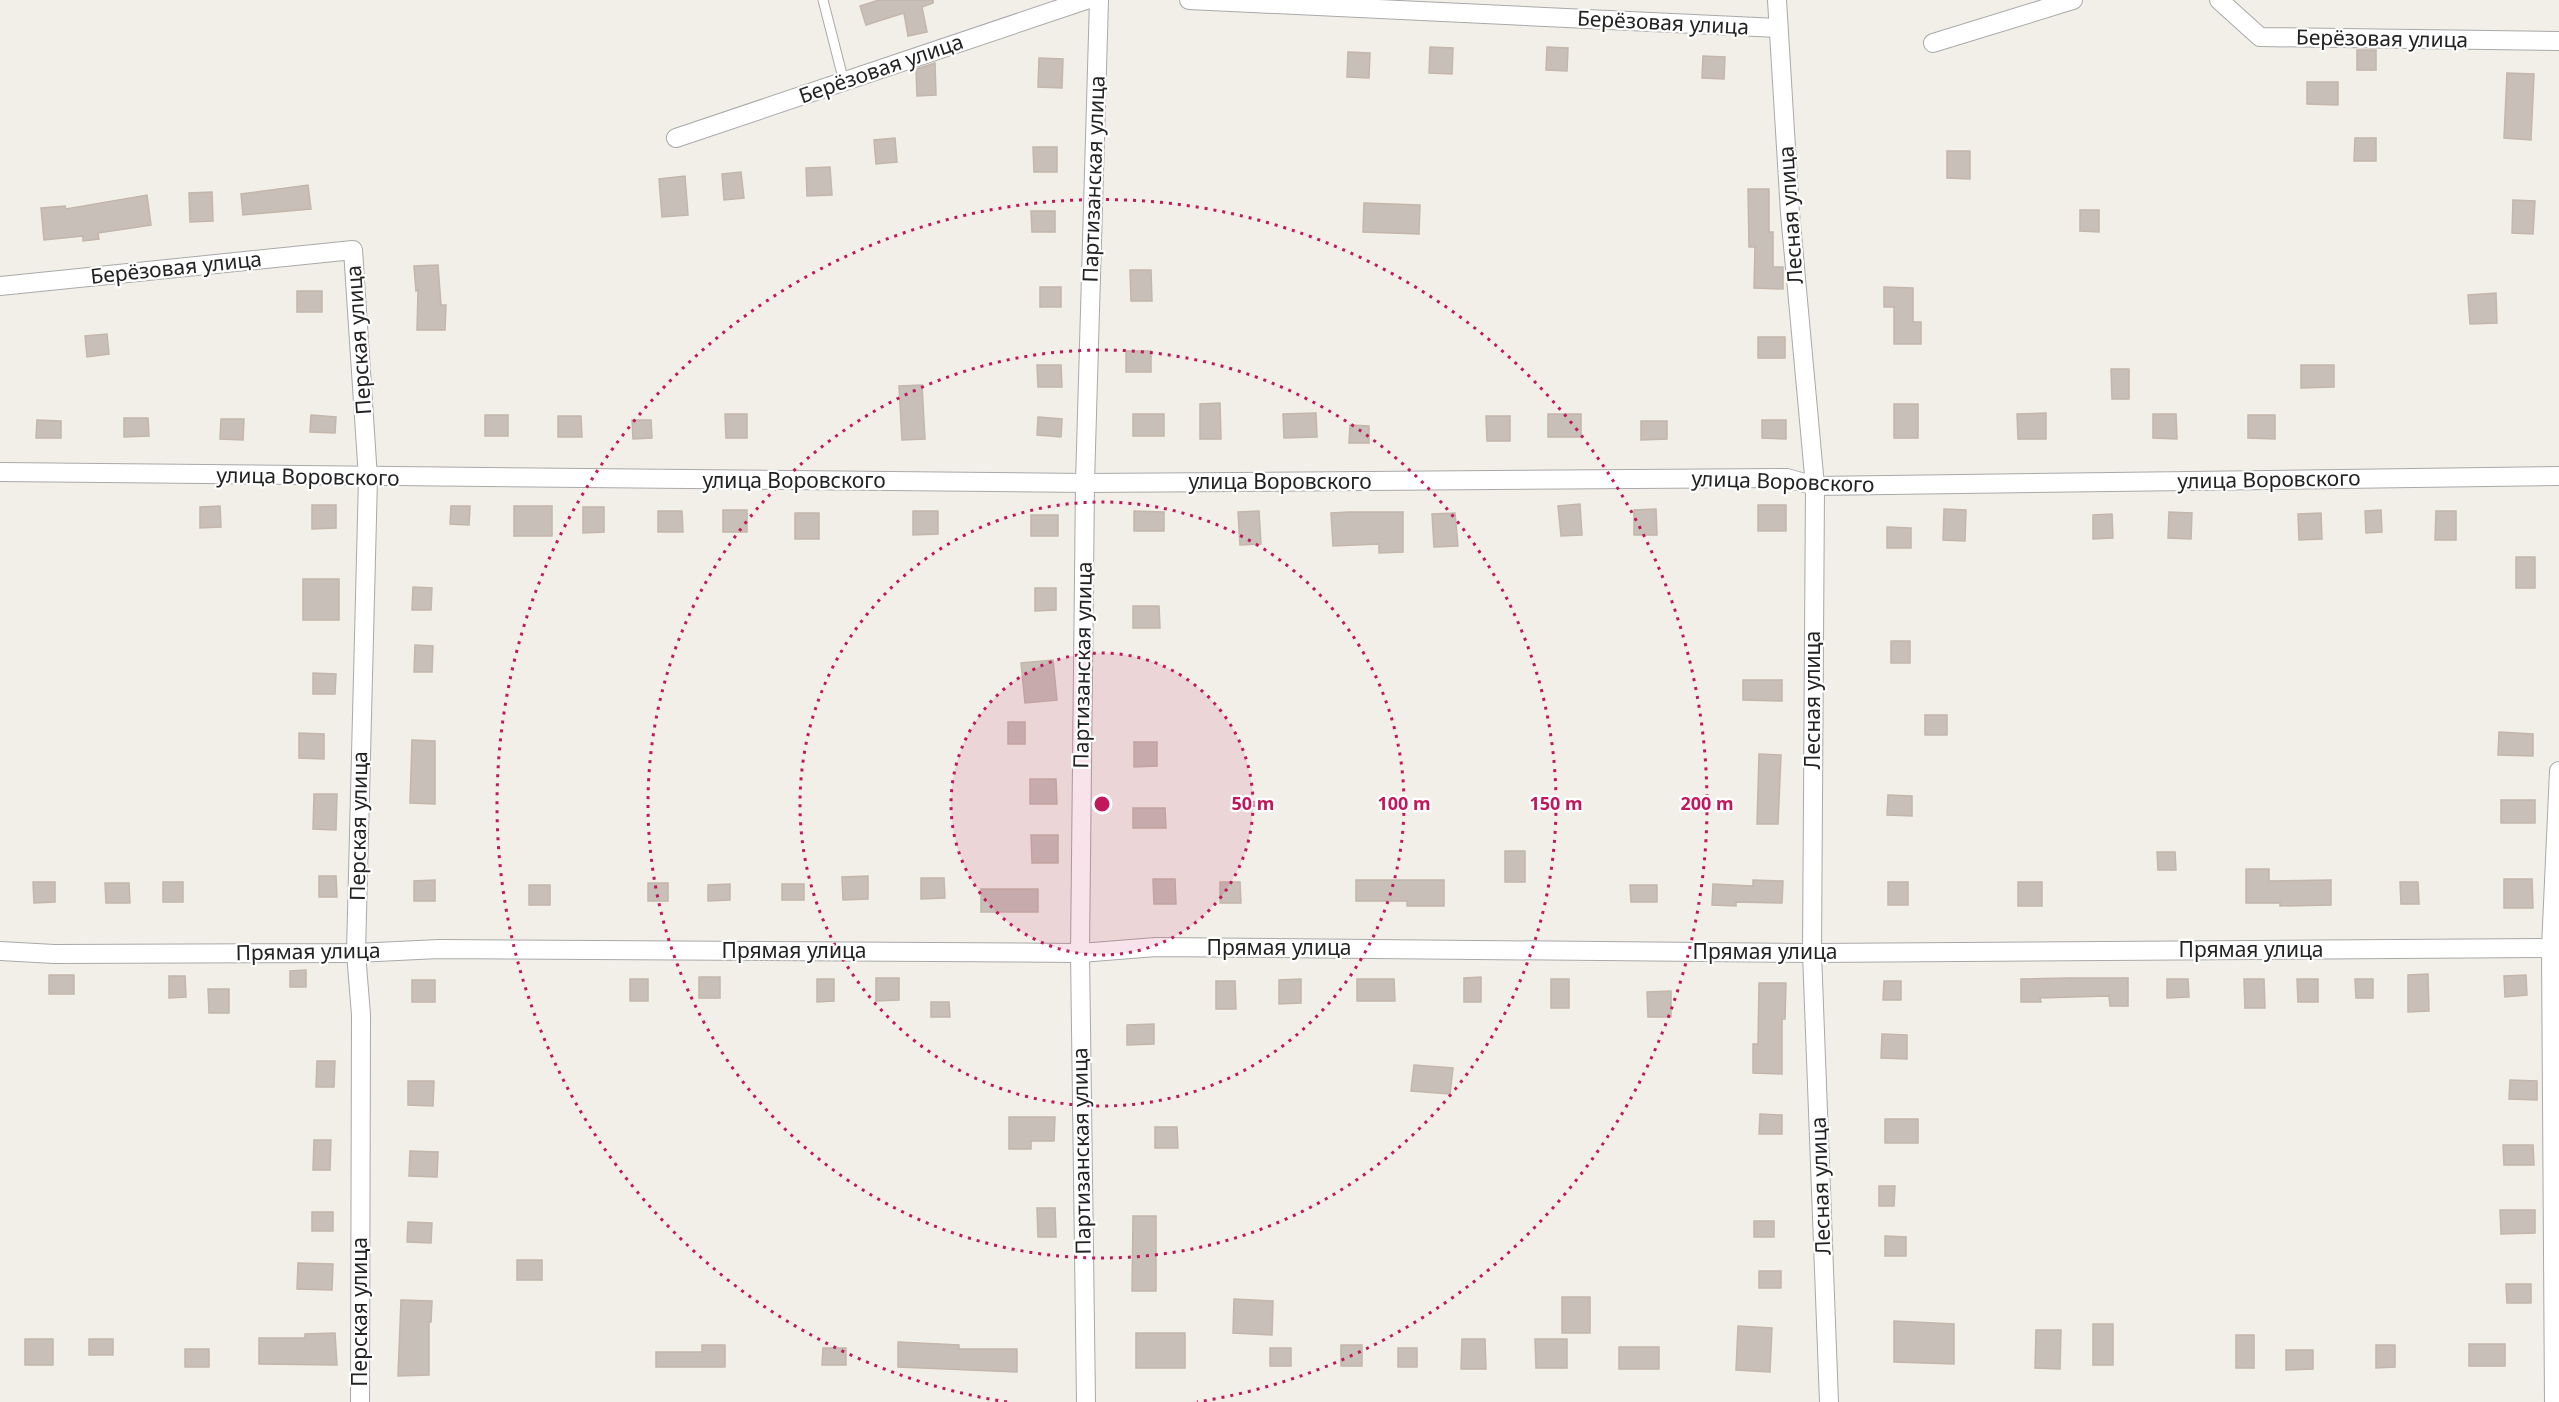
<svg xmlns="http://www.w3.org/2000/svg" width="2559" height="1402" font-family="'Noto Sans',sans-serif">
<style>
.building{fill:#c7bfb8;stroke:#c4b6ab;stroke-width:1.5}
.lines{fill:none;stroke-linecap:round;stroke-linejoin:round}
.service-casing{stroke:#a9a9a9;stroke-width:11}
.minor-casing{stroke:#a9a9a9;stroke-width:20}
.service{stroke:#fff;stroke-width:9}
.minor{stroke:#fff;stroke-width:18}
.ring{fill:none;stroke:#c2185b;stroke-width:3;stroke-dasharray:3 6}
.labels{text-anchor:middle;stroke-width:4.5;stroke-linejoin:round;paint-order:stroke}
.street-label{font-size:21px;fill:#222;stroke:#fff}
.centre{fill:#c2185b;stroke:#fff;stroke-width:3}
.ring-label{font-size:18px;text-anchor:middle;font-weight:bold;fill:#c2185b;stroke:#fff;stroke-width:4.5;stroke-linejoin:round;paint-order:stroke}
</style>
<rect width="100%" height="100%" fill="#f2efe9"/>
<g class="building">
<polygon points="879,0 933,0 933,3 922,7 927,32 908,36 904,13 866,25 860,6"/>
<polygon points="1430,47 1453,48 1452,74 1429,73"/>
<polygon points="1547,47 1568,48 1567,71 1546,70"/>
<rect x="2357" y="50" width="19" height="20"/>
<polygon points="1348,52 1370,53 1369,78 1347,77"/>
<polygon points="1703,56 1725,57 1724,79 1702,78"/>
<polygon points="1039,58 1063,59 1062,88 1038,87"/>
<polygon points="935,63 936,95 917,96 916,69"/>
<polygon points="2507,73 2534,74 2531,140 2504,138"/>
<polygon points="2307,82 2338,82 2338,105 2307,104"/>
<polygon points="895,138 897,162 876,164 874,140"/>
<polygon points="2355,138 2376,138 2376,161 2354,161"/>
<polygon points="1033,147 1057,147 1057,172 1034,172"/>
<polygon points="1947,151 1970,151 1970,179 1947,178"/>
<polygon points="830,167 832,195 807,196 806,168"/>
<polygon points="741,172 744,198 724,200 722,174"/>
<polygon points="685,176 688,215 662,217 659,179"/>
<polygon points="308,185 311,209 243,215 241,194"/>
<polygon points="1748,189 1769,189 1769,232 1773,232 1773,267 1783,267 1783,289 1754,288 1755,247 1749,247"/>
<polygon points="212,192 213,221 190,222 189,193"/>
<polygon points="147,195 151,225 98,233 99,239 83,241 83,236 44,240 41,208 65,206 66,209"/>
<polygon points="2513,200 2535,201 2533,234 2512,233"/>
<polygon points="1364,203 1420,205 1419,234 1363,232"/>
<polygon points="2080,210 2099,210 2099,232 2080,231"/>
<polygon points="1031,211 1055,211 1055,232 1032,232"/>
<polygon points="438,265 441,305 446,305 445,330 417,330 418,290 416,291 414,266"/>
<polygon points="1130,270 1151,270 1152,301 1131,301"/>
<rect x="1040" y="287" width="21" height="20"/>
<polygon points="1884,287 1913,288 1913,322 1921,322 1921,344 1894,344 1894,307 1884,307"/>
<rect x="297" y="291" width="25" height="21"/>
<polygon points="2496,293 2497,323 2470,324 2468,295"/>
<polygon points="107,334 109,354 87,357 85,336"/>
<rect x="1758" y="337" width="27" height="21"/>
<rect x="1126" y="351" width="25" height="21"/>
<polygon points="1037,365 1061,365 1062,387 1038,387"/>
<polygon points="2301,365 2334,365 2334,387 2301,388"/>
<polygon points="2111,369 2129,369 2129,399 2112,399"/>
<polygon points="922,385 925,439 902,440 899,386"/>
<polygon points="1220,403 1221,439 1200,439 1200,404"/>
<rect x="1894" y="404" width="24" height="34"/>
<polygon points="1316,413 1317,437 1284,438 1283,414"/>
<polygon points="2046,413 2046,439 2018,439 2017,414"/>
<polygon points="725,414 747,414 747,438 726,438"/>
<rect x="1133" y="414" width="31" height="22"/>
<rect x="1548" y="414" width="33" height="23"/>
<polygon points="2153,414 2176,414 2177,439 2153,438"/>
<polygon points="311,415 336,417 335,433 310,432"/>
<rect x="485" y="415" width="23" height="21"/>
<polygon points="2248,415 2275,415 2275,439 2248,438"/>
<polygon points="558,416 581,416 582,437 558,437"/>
<polygon points="1486,416 1510,416 1510,441 1487,441"/>
<polygon points="1038,417 1062,419 1061,437 1037,435"/>
<polygon points="124,418 148,418 149,436 124,437"/>
<polygon points="221,419 244,419 243,440 220,439"/>
<polygon points="37,420 61,421 61,438 36,438"/>
<polygon points="632,420 651,420 652,438 633,439"/>
<polygon points="1762,420 1786,420 1786,439 1762,438"/>
<polygon points="1641,421 1667,421 1667,439 1641,440"/>
<polygon points="1350,425 1369,426 1369,443 1349,443"/>
<polygon points="1580,504 1582,535 1561,536 1558,506"/>
<polygon points="312,505 336,505 336,528 312,529"/>
<rect x="1758" y="505" width="28" height="26"/>
<polygon points="220,506 221,527 200,528 200,507"/>
<polygon points="451,506 470,506 469,525 450,524"/>
<rect x="514" y="506" width="38" height="30"/>
<polygon points="583,507 604,507 604,532 583,533"/>
<polygon points="1656,509 1657,535 1634,535 1634,510"/>
<polygon points="1944,509 1966,510 1965,541 1943,540"/>
<rect x="723" y="510" width="24" height="22"/>
<polygon points="2381,510 2382,532 2366,533 2365,511"/>
<polygon points="658,511 682,511 683,532 658,532"/>
<polygon points="913,511 938,511 938,534 913,535"/>
<polygon points="1134,511 1164,512 1164,531 1134,531"/>
<polygon points="1259,511 1261,544 1240,545 1238,512"/>
<polygon points="2436,511 2456,511 2456,540 2435,540"/>
<polygon points="1349,512 1403,512 1403,552 1379,553 1379,544 1333,546 1331,513"/>
<polygon points="2169,512 2192,513 2191,539 2168,538"/>
<rect x="795" y="513" width="24" height="26"/>
<polygon points="1455,513 1458,546 1434,547 1432,514"/>
<polygon points="2321,513 2322,539 2299,540 2298,514"/>
<polygon points="2112,514 2113,538 2093,539 2093,515"/>
<rect x="1031" y="515" width="27" height="21"/>
<polygon points="1887,527 1911,528 1911,548 1887,548"/>
<rect x="2516" y="557" width="19" height="31"/>
<rect x="303" y="579" width="36" height="41"/>
<polygon points="413,587 432,588 431,610 412,610"/>
<polygon points="1035,588 1056,588 1056,610 1035,611"/>
<polygon points="1133,606 1159,606 1160,628 1133,628"/>
<rect x="1891" y="641" width="19" height="22"/>
<polygon points="415,645 433,646 432,672 414,672"/>
<polygon points="1053,660 1057,700 1025,703 1021,663"/>
<polygon points="313,673 336,674 335,694 313,694"/>
<polygon points="1743,680 1782,680 1782,701 1743,700"/>
<rect x="1925" y="715" width="22" height="20"/>
<rect x="1008" y="722" width="17" height="22"/>
<polygon points="2499,732 2533,734 2533,756 2498,755"/>
<polygon points="299,733 324,734 324,759 299,758"/>
<polygon points="412,740 435,741 435,804 410,803"/>
<polygon points="1134,742 1157,742 1157,766 1134,767"/>
<polygon points="1759,754 1781,755 1778,824 1757,824"/>
<polygon points="1030,779 1056,779 1057,804 1030,804"/>
<polygon points="314,794 337,794 336,830 313,829"/>
<polygon points="1888,795 1912,796 1912,816 1887,815"/>
<rect x="2501" y="800" width="34" height="23"/>
<polygon points="1133,808 1165,808 1166,828 1133,828"/>
<polygon points="1031,835 1058,835 1058,863 1032,863"/>
<rect x="1505" y="851" width="20" height="31"/>
<polygon points="2157,852 2175,852 2176,870 2158,870"/>
<polygon points="2246,869 2269,869 2269,881 2331,880 2331,905 2280,906 2280,903 2246,903"/>
<polygon points="319,876 336,876 337,897 319,897"/>
<polygon points="868,876 868,899 843,900 842,877"/>
<polygon points="921,878 944,878 945,898 921,899"/>
<polygon points="1153,879 1175,879 1176,904 1154,904"/>
<polygon points="2504,879 2532,879 2533,908 2504,908"/>
<polygon points="435,880 435,901 414,901 414,881"/>
<polygon points="1356,880 1444,880 1444,906 1407,906 1407,901 1356,901"/>
<polygon points="1753,880 1783,881 1782,903 1736,902 1736,906 1712,905 1713,884 1753,886"/>
<polygon points="33,882 55,882 55,902 34,903"/>
<rect x="163" y="882" width="20" height="20"/>
<polygon points="1220,882 1240,882 1241,903 1220,903"/>
<rect x="1888" y="882" width="20" height="23"/>
<rect x="2018" y="882" width="24" height="24"/>
<polygon points="2400,882 2418,882 2419,904 2401,904"/>
<polygon points="105,883 129,883 130,903 106,903"/>
<rect x="648" y="883" width="20" height="18"/>
<polygon points="730,884 730,900 708,901 708,885"/>
<rect x="782" y="884" width="22" height="16"/>
<rect x="529" y="885" width="21" height="20"/>
<polygon points="1630,885 1657,885 1657,902 1631,902"/>
<rect x="981" y="889" width="57" height="23"/>
<polygon points="306,970 306,987 290,987 290,971"/>
<polygon points="2428,974 2429,1011 2408,1012 2408,975"/>
<rect x="49" y="975" width="25" height="19"/>
<polygon points="2526,975 2527,995 2505,997 2504,976"/>
<polygon points="169,976 185,976 186,997 169,998"/>
<rect x="699" y="977" width="21" height="21"/>
<polygon points="1481,977 1481,1002 1464,1002 1464,978"/>
<polygon points="876,978 899,978 899,1000 876,1001"/>
<polygon points="2069,978 2128,978 2128,1006 2110,1006 2109,996 2040,998 2041,1002 2021,1002 2021,979"/>
<rect x="630" y="979" width="18" height="22"/>
<polygon points="817,979 834,979 834,1001 817,1002"/>
<polygon points="1301,979 1301,1003 1279,1004 1279,980"/>
<polygon points="1357,979 1394,979 1395,1001 1357,1001"/>
<rect x="1551" y="979" width="18" height="29"/>
<polygon points="2167,979 2188,979 2189,997 2167,998"/>
<polygon points="2244,979 2264,979 2265,1008 2245,1008"/>
<polygon points="2297,979 2318,979 2318,1002 2298,1002"/>
<polygon points="2355,979 2373,979 2373,998 2356,998"/>
<rect x="412" y="980" width="23" height="22"/>
<polygon points="1216,981 1235,981 1236,1009 1216,1009"/>
<polygon points="1884,981 1901,981 1901,1000 1883,1000"/>
<polygon points="1759,983 1786,983 1785,1019 1782,1019 1782,1074 1753,1073 1753,1044 1758,1044"/>
<polygon points="208,989 229,989 229,1013 209,1013"/>
<polygon points="1671,991 1671,1017 1648,1017 1647,992"/>
<polygon points="931,1002 949,1002 950,1017 931,1017"/>
<polygon points="1154,1024 1154,1044 1127,1045 1127,1025"/>
<polygon points="1882,1034 1907,1035 1907,1059 1881,1058"/>
<polygon points="317,1061 335,1061 334,1087 316,1087"/>
<polygon points="1414,1065 1453,1068 1450,1094 1411,1091"/>
<polygon points="2510,1080 2537,1081 2537,1100 2509,1099"/>
<polygon points="408,1081 434,1081 433,1106 408,1105"/>
<polygon points="1760,1114 1782,1115 1782,1134 1759,1134"/>
<polygon points="1009,1117 1055,1117 1054,1141 1031,1141 1031,1149 1009,1149"/>
<rect x="1885" y="1119" width="33" height="24"/>
<polygon points="1155,1127 1177,1127 1178,1148 1155,1148"/>
<polygon points="314,1140 331,1140 330,1170 313,1170"/>
<polygon points="2503,1145 2533,1145 2534,1165 2504,1165"/>
<polygon points="410,1151 438,1152 437,1177 409,1176"/>
<polygon points="1879,1186 1895,1186 1894,1206 1879,1206"/>
<polygon points="1037,1208 1055,1208 1056,1237 1038,1237"/>
<polygon points="2500,1210 2535,1210 2535,1233 2501,1234"/>
<rect x="312" y="1212" width="21" height="19"/>
<polygon points="1133,1216 1156,1216 1156,1291 1132,1291"/>
<rect x="1754" y="1221" width="20" height="16"/>
<polygon points="408,1222 432,1223 431,1243 407,1242"/>
<polygon points="1885,1236 1906,1237 1906,1256 1885,1256"/>
<rect x="517" y="1260" width="25" height="20"/>
<polygon points="298,1263 333,1264 332,1290 297,1289"/>
<rect x="1759" y="1271" width="22" height="17"/>
<polygon points="2506,1284 2531,1284 2531,1303 2507,1303"/>
<rect x="1562" y="1297" width="28" height="36"/>
<polygon points="1234,1299 1273,1301 1272,1335 1233,1333"/>
<polygon points="401,1300 432,1301 431,1322 429,1322 429,1375 398,1376"/>
<polygon points="1894,1321 1954,1324 1954,1364 1894,1362"/>
<rect x="2093" y="1324" width="20" height="41"/>
<polygon points="1738,1326 1772,1328 1770,1372 1736,1370"/>
<polygon points="2036,1330 2061,1330 2060,1369 2035,1368"/>
<polygon points="335,1333 337,1365 259,1364 259,1338 305,1338 305,1334"/>
<rect x="1136" y="1333" width="49" height="35"/>
<rect x="2236" y="1335" width="18" height="33"/>
<rect x="25" y="1339" width="28" height="26"/>
<rect x="89" y="1339" width="24" height="16"/>
<polygon points="1462,1339 1485,1339 1486,1369 1461,1369"/>
<polygon points="1535,1339 1567,1339 1567,1368 1536,1368"/>
<polygon points="898,1342 959,1345 959,1349 1017,1349 1017,1372 898,1367"/>
<rect x="2469" y="1344" width="36" height="22"/>
<polygon points="702,1345 725,1345 725,1367 656,1367 656,1352 702,1352"/>
<rect x="1341" y="1345" width="21" height="21"/>
<polygon points="2376,1345 2395,1345 2395,1367 2376,1368"/>
<rect x="1619" y="1347" width="40" height="22"/>
<polygon points="823,1348 846,1348 846,1365 822,1365"/>
<rect x="1270" y="1348" width="21" height="18"/>
<rect x="1398" y="1348" width="19" height="19"/>
<rect x="185" y="1349" width="24" height="18"/>
<polygon points="2286,1350 2313,1350 2313,1369 2286,1370"/>
</g>
<g class="lines">
<defs>
<polyline id="service" points="823,0 844,82"/>
<g id="minor">
<polyline points="1189,0 1778,28"/>
<polyline points="1777,0 1790,213 1815,486 1812,953 1829,1402"/>
<polyline points="2219,0 2260,37 2559,41"/>
<polyline points="1933,43 2073,0"/>
<polyline points="676,138 1086,0"/>
<polyline points="0,286 353,250 368,478 356,953 361,1015 360,1402"/>
<polyline points="0,472 1085,483 1787,478 1815,486 2559,476"/>
<polyline points="0,951 54,954 356,953 439,949 1080,953 1156,947 1812,953 2559,948"/>
<polyline points="1086,1402 1080,953 1085,483 1099,0"/>
<polyline points="2554,1402 2551,948 2559,771"/>
</g>
</defs>
<use href="#service" class="service-casing"/>
<use href="#minor" class="minor-casing"/>
<use href="#service" class="service"/>
<use href="#minor" class="minor"/>
</g>
<circle cx="1102" cy="804" r="151" fill="#c2185b" fill-opacity=".12"/>
<g class="ring">
<circle cx="1102" cy="804" r="151"/>
<circle cx="1102" cy="804" r="302"/>
<circle cx="1102" cy="804" r="454"/>
<path d="M1007 1402A605 605 0 1 1 1197 1402"/>
</g>
<g class="labels">
<g class="street-label">
<text transform="translate(1663 23) rotate(3)" y="7">Берёзовая улица</text>
<text transform="translate(2382 39) rotate(1)" y="7">Берёзовая улица</text>
<text transform="translate(881 69) rotate(-19)" y="7">Берёзовая улица</text>
<text transform="translate(1094 179) rotate(-88)" y="7">Партизанская улица</text>
<text transform="translate(1791 215) rotate(-94)" y="7">Лесная улица</text>
<text transform="translate(176 268) rotate(-6)" y="7">Берёзовая улица</text>
<text transform="translate(359 340) rotate(-94)" y="7">Перская улица</text>
<text transform="translate(308 477) rotate(1)" y="7">улица Воровского</text>
<text transform="translate(2269 480) rotate(-1)" y="7">улица Воровского</text>
<text x="794" y="488">улица Воровского</text>
<text x="1280" y="489">улица Воровского</text>
<text transform="translate(1783 482) rotate(2)" y="7">улица Воровского</text>
<text transform="translate(1083 665) rotate(-89)" y="7">Партизанская улица</text>
<text transform="translate(1813 700) rotate(-90)" y="7">Лесная улица</text>
<text transform="translate(359 826) rotate(-89)" y="7">Перская улица</text>
<text x="1279" y="955">Прямая улица</text>
<text x="2251" y="957">Прямая улица</text>
<text x="794" y="958">Прямая улица</text>
<text transform="translate(308 952) rotate(-1)" y="7">Прямая улица</text>
<text x="1765" y="959">Прямая улица</text>
<text transform="translate(1082 1151) rotate(-91)" y="7">Партизанская улица</text>
<text transform="translate(1821 1186) rotate(-92)" y="7">Лесная улица</text>
<text transform="translate(360 1312) rotate(-90)" y="7">Перская улица</text>
</g>
</g>
<circle cx="1102" cy="804" r="9" class="centre"/>
<g class="ring-label">
<text x="1253" y="810">50 m</text>
<text x="1404" y="810">100 m</text>
<text x="1556" y="810">150 m</text>
<text x="1707" y="810">200 m</text>
</g>
</svg>
